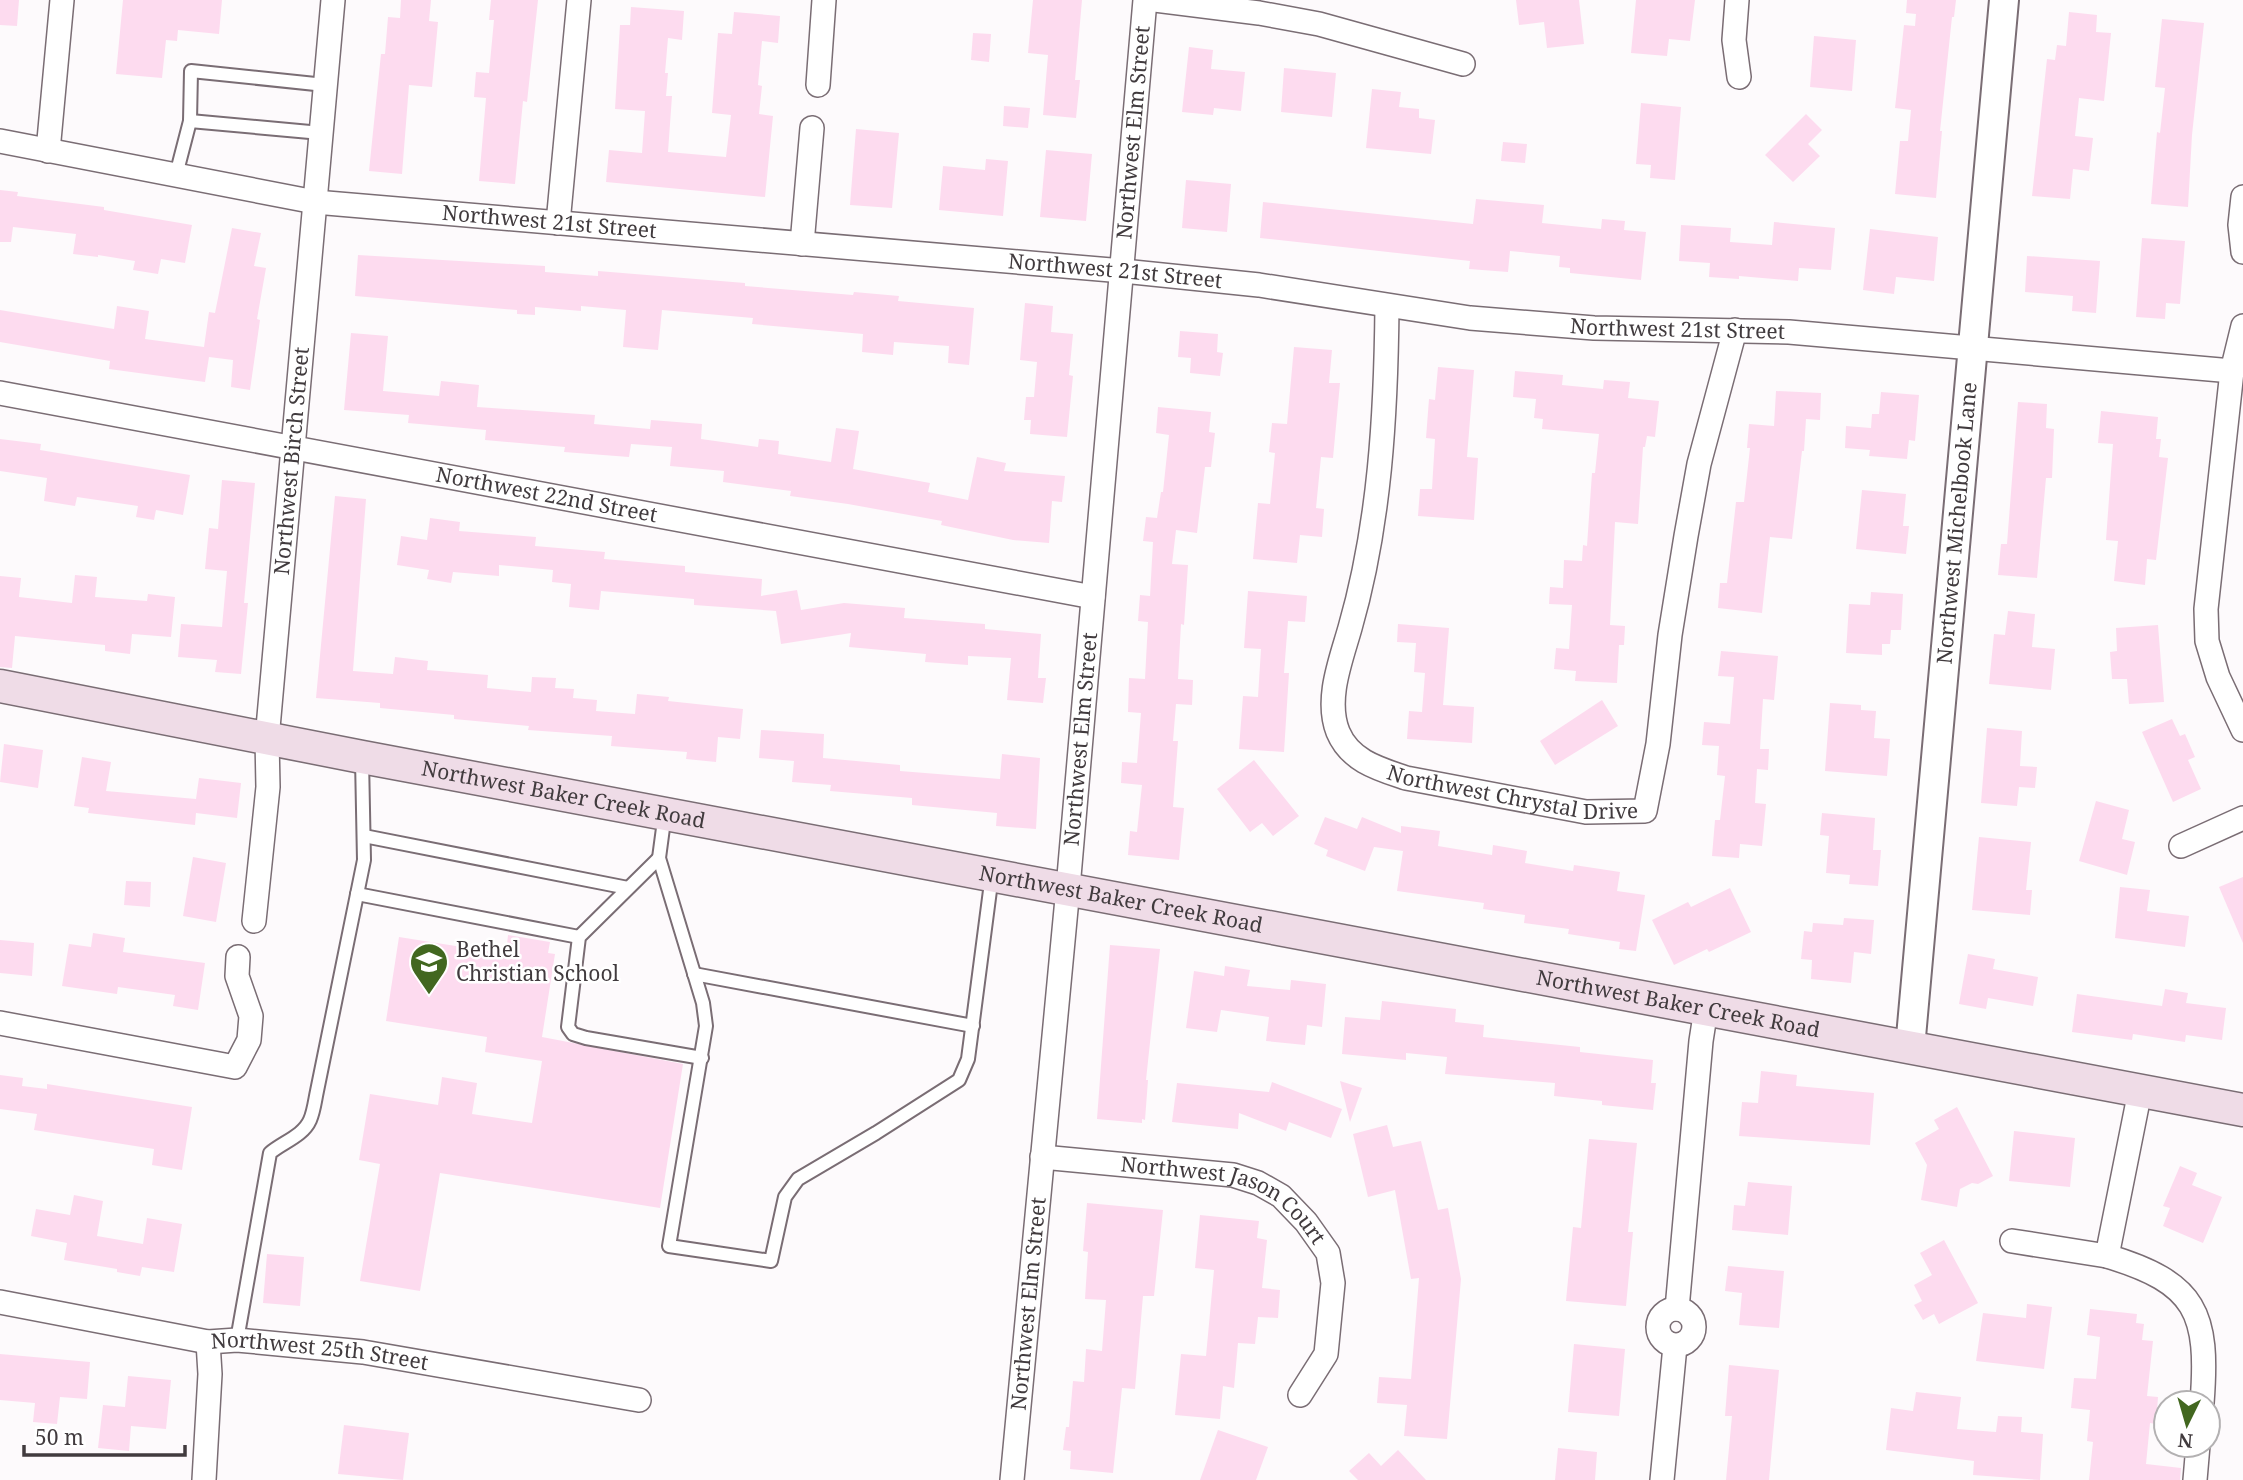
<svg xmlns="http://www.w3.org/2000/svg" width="2243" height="1480" font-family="'Noto Serif',serif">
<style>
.building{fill:#fddbef}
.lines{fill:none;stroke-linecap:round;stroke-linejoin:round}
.service-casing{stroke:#7a6d74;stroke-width:16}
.minor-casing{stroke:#7a6d74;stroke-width:26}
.tertiary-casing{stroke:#7a6d74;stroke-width:32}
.secondary-casing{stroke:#7a6d74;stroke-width:35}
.service{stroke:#fff;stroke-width:12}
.minor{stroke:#fff;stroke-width:23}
.tertiary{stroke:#fff;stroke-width:28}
.secondary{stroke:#efdce7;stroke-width:32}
.labels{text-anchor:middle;stroke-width:5;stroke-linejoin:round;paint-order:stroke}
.street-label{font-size:21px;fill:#413b3e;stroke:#fff}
.poi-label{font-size:21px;fill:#413b3e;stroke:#fff;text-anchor:start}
</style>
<rect width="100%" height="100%" fill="#fdfafc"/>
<g class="building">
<polygon points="0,0 19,0 17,26 0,25"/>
<polygon points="123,0 222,0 219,34 178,30 177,41 166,40 162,78 116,74"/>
<polygon points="401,0 431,0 429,21 438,22 432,87 409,85 402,174 369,171 381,54 385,54 388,17 400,18"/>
<polygon points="491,0 538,0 527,102 523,101 515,184 479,181 486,98 474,97 476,72 489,73 494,20 489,20"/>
<polygon points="1033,0 1082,0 1075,80 1080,80 1076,118 1043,115 1048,55 1028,53"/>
<polygon points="1516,0 1579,0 1584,44 1547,48 1544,22 1519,25"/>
<polygon points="1636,0 1695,0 1690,41 1669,39 1667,56 1631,53"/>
<polygon points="1907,0 1956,0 1954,17 1952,17 1940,131 1942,131 1936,198 1895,194 1900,141 1908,141 1911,110 1895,108 1904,25 1915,26 1916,14 1906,13"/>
<polygon points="631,7 684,11 682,40 668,38 665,73 668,73 666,96 672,96 668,152 726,157 731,115 712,113 718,33 732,34 734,12 780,16 778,43 762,41 758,85 762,86 759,114 773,116 765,197 606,182 609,150 642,153 645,111 615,109 620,25 630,25"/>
<polygon points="2069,12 2097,15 2096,32 2111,33 2104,101 2079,98 2075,136 2093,138 2089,171 2073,169 2070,199 2032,196 2047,59 2055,60 2057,45 2066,46"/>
<polygon points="2162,19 2204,23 2192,135 2188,207 2151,204 2157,132 2160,133 2165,88 2155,87"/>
<polygon points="973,33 991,34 989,62 971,60"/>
<polygon points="1814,36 1856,40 1852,91 1810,87"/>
<polygon points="1189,47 1213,50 1211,69 1245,72 1241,111 1214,108 1213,115 1182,112"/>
<polygon points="1284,68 1336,73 1332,117 1281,112"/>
<polygon points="1372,89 1401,92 1399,107 1419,109 1419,118 1435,120 1431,154 1366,148"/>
<polygon points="1641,103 1681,107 1675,180 1650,178 1651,165 1636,164"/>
<polygon points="1004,106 1030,108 1028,128 1003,126"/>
<polygon points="1806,114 1822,130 1808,144 1820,156 1793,182 1765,155"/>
<polygon points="856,129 899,133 892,208 850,205"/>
<polygon points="1503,142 1527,144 1525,163 1501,161"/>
<polygon points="1046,150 1092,154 1086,221 1040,217"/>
<polygon points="986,159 1008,161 1003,216 939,210 943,166 985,170"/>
<polygon points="1186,180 1231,184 1227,232 1182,228"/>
<polygon points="0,190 18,192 17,196 104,207 104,210 192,225 185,263 161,259 158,274 133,270 135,261 98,255 98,257 73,254 76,234 13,227 11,242 0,242"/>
<polygon points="1476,199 1544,205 1542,223 1601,229 1602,219 1625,221 1624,230 1646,232 1641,280 1570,273 1570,268 1559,267 1560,256 1510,251 1508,272 1469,269 1470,261 1260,238 1263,202 1473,224"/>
<polygon points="1774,222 1835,228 1831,270 1799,268 1798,281 1739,276 1739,279 1709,277 1710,263 1679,261 1681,225 1731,228 1730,242 1772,245"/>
<polygon points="232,228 261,233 254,266 266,268 257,319 260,320 250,390 231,387 233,360 209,357 205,382 109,369 110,361 0,342 0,310 114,329 117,306 149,311 145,339 204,347 209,312 215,313"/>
<polygon points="1870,229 1938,237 1934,281 1896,277 1894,294 1863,290"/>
<polygon points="2142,238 2185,241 2180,304 2166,303 2165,319 2136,317"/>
<polygon points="358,255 545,266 545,272 598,276 598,271 745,283 745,286 853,295 854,292 899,296 898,301 974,308 969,365 948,363 949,346 894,342 893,355 862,352 863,334 752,324 753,318 662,310 658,350 623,347 626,310 581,306 581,311 535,307 535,315 517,314 517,310 355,296"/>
<polygon points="2027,256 2100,261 2096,313 2072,311 2073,296 2025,292"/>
<polygon points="1025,303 1053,306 1051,332 1073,334 1069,375 1073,376 1067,437 1030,434 1031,420 1024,420 1026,397 1034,397 1037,362 1020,360"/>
<polygon points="1180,331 1218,334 1217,352 1223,353 1220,376 1190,373 1191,358 1178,357"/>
<polygon points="351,333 388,336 383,391 439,396 441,381 479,385 477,407 595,415 594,424 650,429 651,420 702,424 701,439 758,447 759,439 779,441 778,454 831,462 836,428 859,431 853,469 930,483 928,492 968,500 977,457 1006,463 1004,471 1065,476 1062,502 1052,501 1049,543 1013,540 941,525 942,521 848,504 790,496 791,491 723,482 724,471 670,466 672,447 631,444 629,457 564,452 565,447 485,440 486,430 408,423 409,415 344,410"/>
<polygon points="1294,347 1332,350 1329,383 1340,383 1333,458 1321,457 1316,508 1324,509 1322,537 1300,535 1297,563 1253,559 1258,503 1270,504 1275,453 1269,452 1272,423 1287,424"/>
<polygon points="1438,367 1474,370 1467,457 1478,458 1474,520 1418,516 1420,489 1432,489 1435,439 1426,438 1429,399 1435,400"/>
<polygon points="1515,371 1563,375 1562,385 1603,389 1604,380 1630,382 1628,398 1659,401 1655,437 1647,436 1645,447 1643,447 1638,524 1615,522 1610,625 1625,626 1624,645 1619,645 1617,683 1575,681 1576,671 1554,669 1556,648 1569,649 1572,605 1549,604 1550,587 1563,588 1564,560 1582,561 1583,545 1587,546 1592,473 1595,473 1599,434 1542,429 1543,419 1534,418 1536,399 1513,397"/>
<polygon points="1776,391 1821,393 1820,420 1806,419 1804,451 1802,451 1792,539 1770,537 1762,613 1718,608 1720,583 1727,583 1736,502 1744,502 1750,448 1747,448 1749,424 1774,426"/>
<polygon points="1881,392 1919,395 1915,441 1909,440 1907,459 1869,456 1870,450 1845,448 1846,426 1871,428 1872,414 1879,414"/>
<polygon points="2018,402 2047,404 2046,428 2054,429 2052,478 2046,478 2037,578 1998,575 2001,544 2007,544"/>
<polygon points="1158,407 1211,412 1209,432 1215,433 1211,467 1205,467 1197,533 1176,530 1172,564 1188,565 1184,625 1181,624 1178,679 1193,680 1192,705 1176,704 1173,741 1178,741 1173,807 1184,808 1179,860 1128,855 1130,831 1137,832 1142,785 1121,783 1122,762 1137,763 1141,713 1128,712 1129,678 1145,679 1148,622 1138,621 1140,595 1150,596 1153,542 1143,541 1146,517 1157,518 1161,492 1163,492 1169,435 1156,433"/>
<polygon points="2101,411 2158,417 2156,439 2161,439 2159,457 2168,458 2156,560 2147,559 2145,585 2114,581 2118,541 2106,540 2113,444 2098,443"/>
<polygon points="0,439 41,444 40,450 190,475 183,515 156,510 154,520 136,517 138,506 77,497 75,506 44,501 47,478 0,471"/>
<polygon points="222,480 255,483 244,603 248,603 241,674 215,672 217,660 178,657 181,624 222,627 227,571 205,569 209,528 218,529"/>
<polygon points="1862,490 1906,494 1903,526 1909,526 1906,554 1856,549"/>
<polygon points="335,496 366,499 353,671 393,674 395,657 428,661 427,670 488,675 487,688 531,692 532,677 556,678 555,688 574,689 573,698 597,700 596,711 635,714 637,694 669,697 668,701 743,709 740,739 718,737 716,762 686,759 687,752 611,746 612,736 528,730 529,726 454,719 454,715 380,708 380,703 316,698"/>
<polygon points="430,518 460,522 459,531 536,537 535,546 605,552 604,559 685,566 685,572 762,579 761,596 797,590 801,610 844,603 905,608 904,618 985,624 985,629 1041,634 1038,678 1046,678 1043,703 1007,700 1011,658 968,656 968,665 925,662 926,654 849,647 851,633 781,644 776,611 694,605 694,599 601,591 599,610 569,607 571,584 552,582 553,570 499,565 499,576 453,572 451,583 427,579 429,570 397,565 401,536 427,540"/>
<polygon points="75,575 97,577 95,597 147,601 148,594 175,597 171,637 132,634 130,654 105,651 105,645 15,636 12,668 0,667 0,576 21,578 19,597 72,603"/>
<polygon points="1248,591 1307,596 1305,622 1288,621 1284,673 1289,673 1284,752 1239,749 1243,696 1258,697 1261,649 1244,648"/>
<polygon points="1871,592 1903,594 1901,630 1891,630 1890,644 1882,644 1882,655 1846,653 1849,604 1870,605"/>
<polygon points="2008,611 2035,614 2032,647 2055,649 2051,690 1989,684 1994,634 2005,635"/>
<polygon points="1398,624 1449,628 1443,705 1474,707 1472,743 1407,739 1409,711 1422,712 1425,673 1414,672 1416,643 1397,642"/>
<polygon points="2158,625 2164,702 2129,704 2127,679 2112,679 2110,652 2117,651 2116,628"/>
<polygon points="1721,651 1778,656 1774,700 1763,699 1760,749 1769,749 1768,770 1757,769 1755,803 1766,804 1762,846 1740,844 1739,858 1712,856 1715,820 1720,820 1725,776 1717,775 1719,746 1702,745 1704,722 1730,724 1734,677 1718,676"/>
<polygon points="1602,700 1618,726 1555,765 1540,741"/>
<polygon points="1830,703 1861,705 1861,710 1876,711 1874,738 1890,739 1887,776 1825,771"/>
<polygon points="2172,719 2180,736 2185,734 2195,757 2188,760 2201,789 2173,802 2142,732"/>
<polygon points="1987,728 2022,731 2020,766 2037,767 2035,788 2019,787 2017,806 1981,803"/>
<polygon points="761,730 824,734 823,758 900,765 900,771 1000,779 1002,754 1040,758 1036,829 996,826 997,813 912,805 912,798 830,791 831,785 792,782 794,761 759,758"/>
<polygon points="4,744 43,750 38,788 0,782"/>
<polygon points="82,757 111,762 106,791 196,799 199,778 241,783 237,818 196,813 195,825 88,813 89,808 74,806"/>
<polygon points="1254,760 1299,816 1273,836 1262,823 1250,832 1217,789"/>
<polygon points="2096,801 2129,810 2122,839 2135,842 2127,875 2079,861"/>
<polygon points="1822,813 1875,818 1873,850 1881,850 1878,886 1849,884 1850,875 1826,873 1829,836 1820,835"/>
<polygon points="1325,817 1357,829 1362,817 1401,833 1401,826 1440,831 1438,846 1492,855 1493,845 1527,851 1525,863 1573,871 1574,865 1620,872 1617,891 1645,895 1636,951 1619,949 1620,942 1568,934 1569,929 1524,923 1525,915 1483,909 1484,903 1397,891 1403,851 1374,847 1365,871 1326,856 1328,850 1314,844"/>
<polygon points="1979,837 2031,842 2026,890 2032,890 2030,915 1972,910"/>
<polygon points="193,857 226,863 216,922 183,916"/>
<polygon points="2243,877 2243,943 2219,887"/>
<polygon points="126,881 151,882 150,907 124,905"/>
<polygon points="2120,887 2150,890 2147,911 2189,916 2185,947 2115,938"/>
<polygon points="1730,888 1751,932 1709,952 1707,949 1674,965 1652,920 1688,902 1691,907"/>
<polygon points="1844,918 1874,920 1871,954 1854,952 1851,983 1811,979 1812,960 1801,959 1804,931 1812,932 1813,923 1843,925"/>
<polygon points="93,933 125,938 123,952 205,963 198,1010 173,1006 175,995 118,987 117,994 62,986 69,944 91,947"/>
<polygon points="508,935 550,942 548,953 555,954 542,1037 683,1064 660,1208 440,1173 420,1291 360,1281 380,1164 359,1160 370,1094 438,1105 442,1077 477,1083 472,1114 532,1123 542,1061 485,1052 487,1037 386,1021 399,937 506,954"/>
<polygon points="0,940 34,943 32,976 0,973"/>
<polygon points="1110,945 1160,949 1146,1080 1148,1080 1145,1120 1142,1119 1142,1123 1097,1119"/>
<polygon points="1968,954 1995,959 1993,969 2038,977 2033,1006 1988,998 1986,1009 1959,1004"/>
<polygon points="1225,966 1250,970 1247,986 1290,990 1291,980 1326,984 1322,1027 1307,1025 1305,1045 1266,1041 1269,1017 1221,1010 1217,1032 1186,1028 1194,971 1224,976"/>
<polygon points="2165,989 2188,993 2186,1003 2226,1008 2222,1040 2186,1035 2185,1042 2133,1034 2132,1040 2072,1032 2077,994 2162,1006"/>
<polygon points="1382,1001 1456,1009 1455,1022 1484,1025 1483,1037 1580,1047 1580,1052 1653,1060 1651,1083 1656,1083 1653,1110 1602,1105 1602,1101 1554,1096 1555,1083 1445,1074 1447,1057 1406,1053 1406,1060 1342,1054 1345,1017 1380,1020"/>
<polygon points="1761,1071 1797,1075 1796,1086 1874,1093 1870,1145 1739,1136 1742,1102 1758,1103"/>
<polygon points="0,1075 23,1078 22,1086 47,1089 47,1084 192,1107 182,1170 152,1165 154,1149 34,1130 37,1114 0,1109"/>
<polygon points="1340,1081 1362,1088 1350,1122"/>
<polygon points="1272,1082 1342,1109 1331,1138 1289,1122 1286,1131 1239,1113 1238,1129 1172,1122 1177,1083 1269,1092"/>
<polygon points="1957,1107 1993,1176 1978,1184 1972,1183 1960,1189 1957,1207 1921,1200 1927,1165 1915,1143 1939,1129 1934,1120"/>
<polygon points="1387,1125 1393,1147 1421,1141 1438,1210 1448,1208 1461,1279 1447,1439 1404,1436 1407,1405 1377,1403 1379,1377 1411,1379 1419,1278 1411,1279 1395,1190 1368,1197 1353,1134"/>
<polygon points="2014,1131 2075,1138 2070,1187 2009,1181"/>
<polygon points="1589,1139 1637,1143 1628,1232 1633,1232 1626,1306 1566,1301 1573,1227 1581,1228"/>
<polygon points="2180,1166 2197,1173 2192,1185 2222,1197 2203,1243 2163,1226 2170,1208 2163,1206"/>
<polygon points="1748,1182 1792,1186 1788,1235 1732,1230 1734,1205 1745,1206"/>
<polygon points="74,1195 103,1201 97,1236 143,1244 147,1218 182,1224 174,1272 142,1267 140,1276 117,1272 117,1269 64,1260 67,1243 31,1236 36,1209 70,1215"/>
<polygon points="1087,1203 1163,1210 1154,1296 1143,1296 1135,1389 1122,1388 1113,1473 1070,1469 1071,1451 1063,1450 1066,1427 1069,1427 1073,1381 1084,1382 1086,1349 1102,1351 1106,1300 1085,1299 1088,1252 1083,1251"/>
<polygon points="1200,1215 1259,1221 1257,1238 1267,1240 1262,1288 1280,1290 1278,1318 1258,1317 1255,1344 1238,1343 1234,1388 1223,1386 1220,1419 1175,1415 1181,1354 1206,1356 1214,1270 1195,1268"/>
<polygon points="1944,1240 1978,1303 1939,1324 1934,1314 1923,1320 1914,1305 1922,1301 1914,1285 1932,1275 1920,1253"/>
<polygon points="267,1254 304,1257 300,1306 263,1303"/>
<polygon points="1728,1266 1784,1271 1779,1328 1739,1325 1742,1293 1725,1291"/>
<polygon points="2027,1304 2052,1307 2044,1369 1976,1361 1983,1313 2026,1318"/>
<polygon points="2090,1309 2137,1314 2136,1323 2144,1324 2142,1340 2153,1341 2147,1396 2158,1397 2156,1424 2150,1423 2146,1464 2181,1468 2180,1480 2089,1480 2093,1442 2087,1441 2090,1410 2071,1408 2074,1378 2096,1379 2100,1337 2087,1335"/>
<polygon points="1574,1344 1625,1349 1619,1416 1568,1412"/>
<polygon points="0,1354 90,1362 87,1399 60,1397 57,1424 33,1422 35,1403 0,1400"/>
<polygon points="1729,1365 1779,1370 1769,1480 1726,1480 1732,1416 1725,1416"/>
<polygon points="128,1376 171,1380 166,1429 131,1426 129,1451 98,1448 103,1405 125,1407"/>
<polygon points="1916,1392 1961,1397 1957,1429 1996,1432 1998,1416 2022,1417 2021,1432 2043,1434 2040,1480 1973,1475 1974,1461 1886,1450 1891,1408 1913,1411"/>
<polygon points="344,1425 409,1433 403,1480 338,1474"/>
<polygon points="1218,1430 1268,1447 1256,1480 1200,1480"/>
<polygon points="1558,1448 1597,1452 1595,1480 1555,1480"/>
<polygon points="1398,1450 1426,1480 1358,1480 1349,1471 1369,1453 1381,1466"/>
</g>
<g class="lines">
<defs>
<g id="service">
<polyline points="190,121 321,133"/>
<polyline points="176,175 190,121 191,71 325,85"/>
<polyline points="665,813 659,858 703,1003 706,1026 669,1246 771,1261 785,1197 798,1179 876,1133 959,1080 968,1059 992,875"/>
<polyline points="364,836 628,888"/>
<polyline points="659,858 579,937 568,1027 573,1034 586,1038 702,1058"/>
<polyline points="357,894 579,937"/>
<polyline points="694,974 973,1026"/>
<path d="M237 1340 270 1153C283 1142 303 1136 310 1120 314 1111 315 1100 317 1091L364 860 362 759"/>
</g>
<g id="minor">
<polyline points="1155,0 1259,13 1319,24 1463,64"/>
<polyline points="1737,0 1734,40 1739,77"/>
<polyline points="818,85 824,0"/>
<path id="s1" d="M0 141 315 202 1123 271 1259 285 1470 318 1594 328 1789 332 2232 371"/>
<polyline points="48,151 62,0"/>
<polyline points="2243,197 2240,225 2243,252"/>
<polyline points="558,223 579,0"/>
<polyline points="802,244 812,128"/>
<path id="s2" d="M1387 306C1386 414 1380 524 1350 628 1341 660 1325 699 1338 732 1350 761 1379 769 1406 778L1586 812 1645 811 1658 744 1670 635 1686 536 1699 464 1735 330"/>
<polyline points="2243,326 2232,371 2206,609 2207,641 2218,677 2243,730"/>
<path id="s3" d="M0 393 1093 597"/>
<polyline points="2181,846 2243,818"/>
<path id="s4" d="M254 921 268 787 267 739 333 0"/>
<polyline points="0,1023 235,1067 249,1040 251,1016 237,976 238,957"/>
<path d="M2140 1091 2107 1256C2197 1283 2209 1313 2202 1403"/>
<path id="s5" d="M1042 1157 1233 1175 1258 1183 1281 1196 1306 1222 1328 1253 1333 1283 1326 1354 1300 1395"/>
<polyline points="2012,1241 2107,1256"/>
<path id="s6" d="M0 1302 208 1342 237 1340 363 1352 639 1400"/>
<circle cx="1676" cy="1327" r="18"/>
<polyline points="1677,1309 1701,1041 1706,1009"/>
<polyline points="204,1480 210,1374 208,1342"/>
<path id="s7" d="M1012 1480 1068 888 1145 0"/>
<polyline points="1662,1480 1675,1346"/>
<polyline points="2195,1480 2198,1445"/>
</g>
<g id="tertiary">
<path id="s8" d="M1910 1048 2004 0"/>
</g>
<g id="secondary">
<path id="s9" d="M0 686 362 757 2243 1110"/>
</g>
</defs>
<use href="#service" class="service-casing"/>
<use href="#minor" class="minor-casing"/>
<use href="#tertiary" class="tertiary-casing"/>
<use href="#secondary" class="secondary-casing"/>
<use href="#service" class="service"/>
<use href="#minor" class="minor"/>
<use href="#tertiary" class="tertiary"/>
<use href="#secondary" class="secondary"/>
</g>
<defs>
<symbol id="school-pin" viewBox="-11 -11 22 30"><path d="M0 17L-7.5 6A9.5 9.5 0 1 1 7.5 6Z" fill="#426720" stroke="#fff"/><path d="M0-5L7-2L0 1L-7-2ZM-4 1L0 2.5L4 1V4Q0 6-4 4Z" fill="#fff"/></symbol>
</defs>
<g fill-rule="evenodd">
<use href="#school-pin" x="407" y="940" width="44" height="60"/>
</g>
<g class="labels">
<g class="street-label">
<text dy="7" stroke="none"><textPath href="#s7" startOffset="1353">Northwest Elm Street</textPath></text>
<text dy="7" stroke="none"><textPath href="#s1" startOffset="556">Northwest 21st Street</textPath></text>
<text dy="7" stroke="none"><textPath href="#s1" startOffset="1124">Northwest 21st Street</textPath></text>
<text dy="7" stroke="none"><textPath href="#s1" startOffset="1690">Northwest 21st Street</textPath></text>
<text dy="7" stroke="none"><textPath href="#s4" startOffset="462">Northwest Birch Street</textPath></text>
<text dy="7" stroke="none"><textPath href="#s3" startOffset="556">Northwest 22nd Street</textPath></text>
<text dy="7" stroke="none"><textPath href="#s8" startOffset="527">Northwest Michelbook Lane</textPath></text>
<text dy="7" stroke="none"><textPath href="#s7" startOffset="744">Northwest Elm Street</textPath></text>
<text dy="7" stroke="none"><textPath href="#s2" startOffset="625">Northwest Chrystal Drive</textPath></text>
<text dy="7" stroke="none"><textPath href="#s9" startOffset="574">Northwest Baker Creek Road</textPath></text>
<text dy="7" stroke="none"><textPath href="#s9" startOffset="1141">Northwest Baker Creek Road</textPath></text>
<text dy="7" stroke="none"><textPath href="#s9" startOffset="1708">Northwest Baker Creek Road</textPath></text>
<text dy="7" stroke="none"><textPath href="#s5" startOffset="192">Northwest Jason Court</textPath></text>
<text dy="7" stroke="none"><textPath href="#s7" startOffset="177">Northwest Elm Street</textPath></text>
<text dy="7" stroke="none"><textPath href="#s6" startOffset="324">Northwest 25th Street</textPath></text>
</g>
<g class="poi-label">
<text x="456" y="957">Bethel<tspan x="456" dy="24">Christian School</tspan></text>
</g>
</g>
<g transform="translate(2187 1424) rotate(185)"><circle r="33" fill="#ffffff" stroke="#b3b1b2" stroke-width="2"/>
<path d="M0-5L12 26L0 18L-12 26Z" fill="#426720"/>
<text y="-10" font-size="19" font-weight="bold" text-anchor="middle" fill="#413b3e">N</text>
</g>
<path d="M24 1445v10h161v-10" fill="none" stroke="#413b3e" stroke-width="3.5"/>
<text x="35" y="1445" font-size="21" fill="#413b3e" stroke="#ffffff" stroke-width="5" paint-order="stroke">50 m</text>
</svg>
